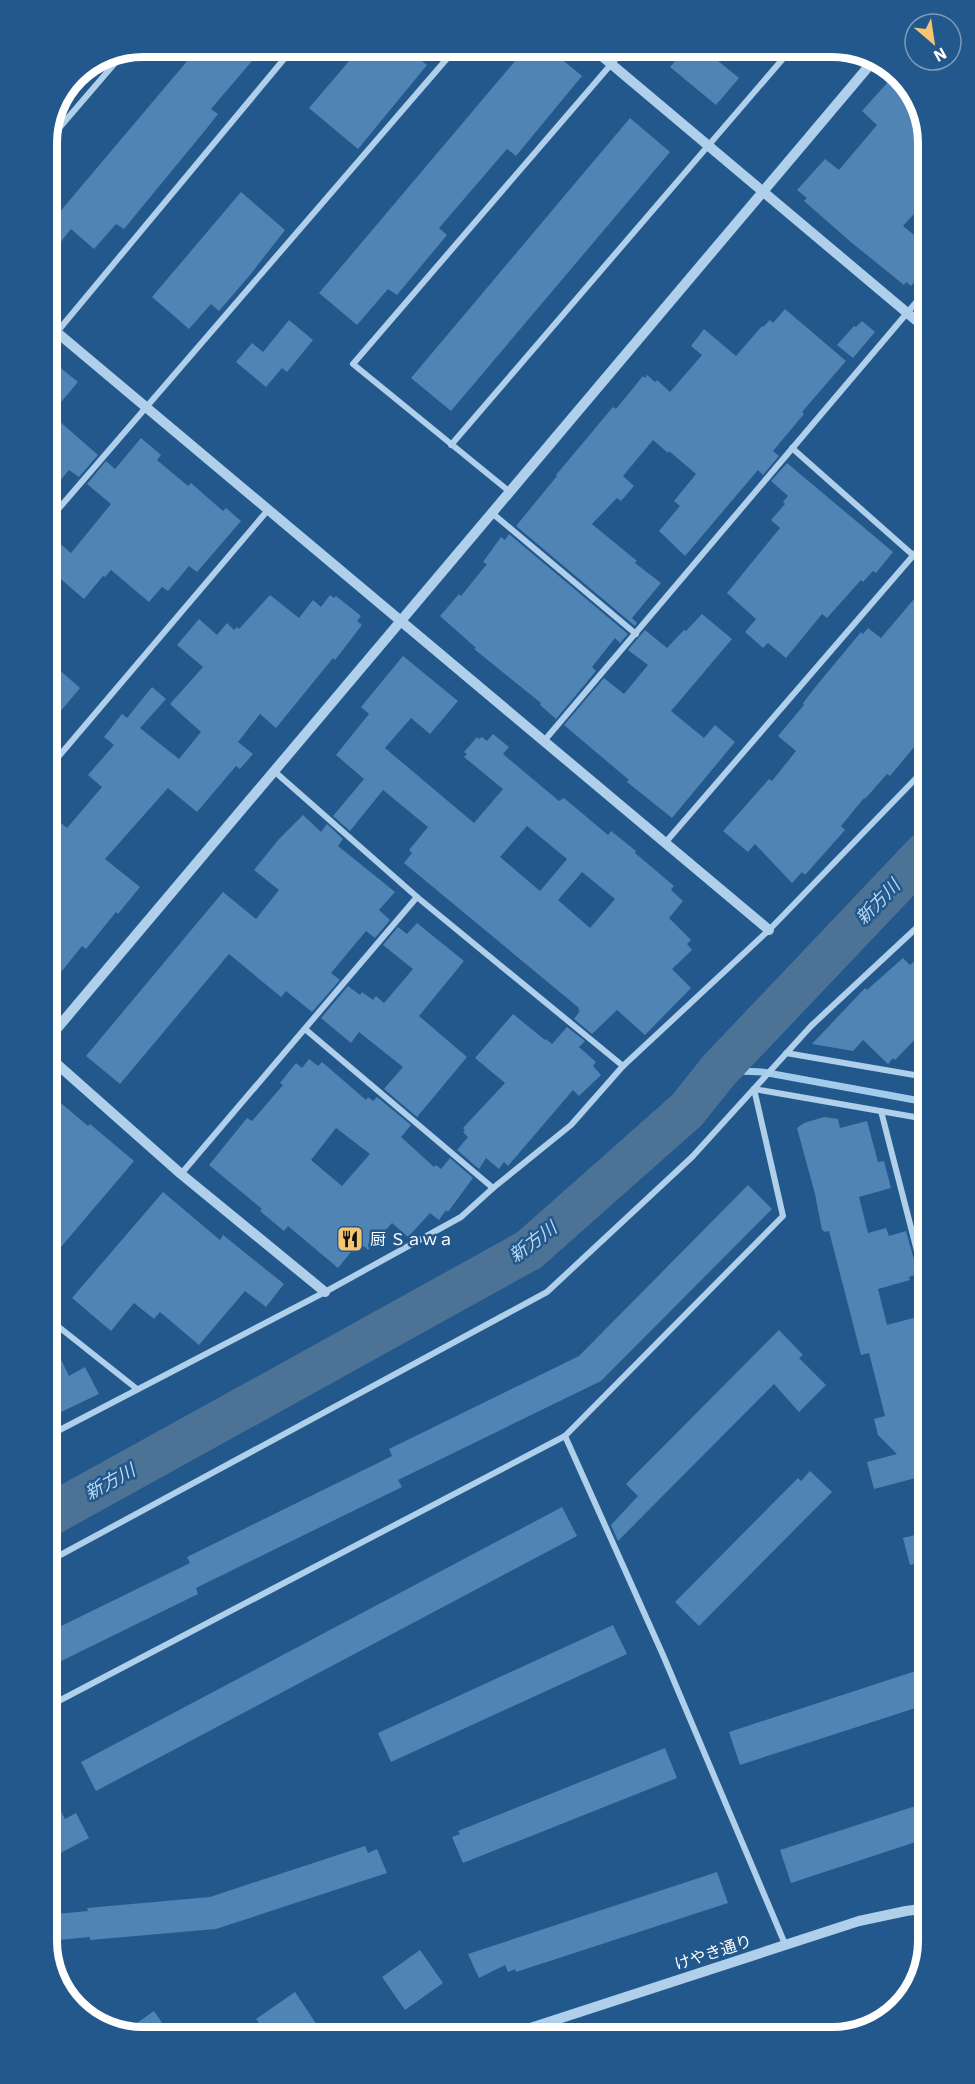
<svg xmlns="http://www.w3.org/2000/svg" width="975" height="2084" font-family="'IBM Plex Sans','Noto Sans JP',sans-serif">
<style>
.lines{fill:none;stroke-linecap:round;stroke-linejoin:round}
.stream{stroke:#a3cbec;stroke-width:7}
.river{stroke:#4c7296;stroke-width:42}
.building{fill:#4f84b4;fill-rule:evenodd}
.minor{stroke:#afcfeb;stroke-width:6}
.tertiary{stroke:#afcfeb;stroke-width:10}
.labels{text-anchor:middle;stroke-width:5;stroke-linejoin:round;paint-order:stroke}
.poi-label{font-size:16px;fill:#fff;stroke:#22588b;text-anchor:start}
.street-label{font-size:16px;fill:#fff;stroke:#22588b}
.water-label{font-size:18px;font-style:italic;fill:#bbd8f2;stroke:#22588b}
.rim{fill:none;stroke:#fff;stroke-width:8}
</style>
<rect width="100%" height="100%" fill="#22588b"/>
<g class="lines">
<polyline class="stream" points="719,1070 762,1072 926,1102"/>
<polyline class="river" points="50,1515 529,1250 687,1110 719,1070 925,853"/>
</g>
<g class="building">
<polygon points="199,47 264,47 211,109 218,114 207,128 124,229 116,224 94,249 71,229 47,259 47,227"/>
<polygon points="361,47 429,47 419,59 427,65 358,149 309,108"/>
<polygon points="527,47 547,47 582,76 516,156 507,149 439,228 447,235 397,295 388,289 357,325 319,293"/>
<polygon points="687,47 701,47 739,78 716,105 670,67"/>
<polygon points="896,73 923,112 924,203 903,226 924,243 924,271 911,286 906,282 904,285 852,243 804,201 807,198 797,190 825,159 839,170 877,125 862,111"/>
<polygon points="630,118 670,152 451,411 411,378"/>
<polygon points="241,192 285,230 250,275 219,311 211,304 189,329 152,297"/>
<polygon points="785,309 846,361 802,412 804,414 773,451 779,456 763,475 758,470 685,556 659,531 680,506 674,501 696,474 669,451 668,453 653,440 623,476 634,486 621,501 617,498 592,524 637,561 635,563 661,583 632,618 637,623 635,626 516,526 557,476 556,475 613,407 616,409 643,376 645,378 647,375 655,382 657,380 670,392 702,355 691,346 704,329 736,356 762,326 763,327 770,320 773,323"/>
<polygon points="289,320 313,340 287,372 282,368 266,387 236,362 252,343 263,352"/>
<polygon points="862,321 875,332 853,358 837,345 854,326 856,327"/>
<polygon points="47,357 78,382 51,414 98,455 79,477 69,470 48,495"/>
<polygon points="141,438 161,455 157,460 188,486 191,483 223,511 226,508 241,521 197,572 189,566 168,591 162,587 149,602 111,570 105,577 103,576 84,599 48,568 48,554 58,542 71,553 111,504 87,484 106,461 115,469"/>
<polygon points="787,463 893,552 876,573 873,571 863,582 861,580 827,618 822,614 786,658 768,643 763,648 745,632 756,619 727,593 780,528 771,520 785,504 783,502 788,496 771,481"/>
<polygon points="509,534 628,634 620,643 615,638 592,667 596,671 556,719 540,705 541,703 474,649 476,648 440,616 459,594 461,596 487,564 483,562 501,537 505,540"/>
<polygon points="925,586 925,734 890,776 887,774 865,799 864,798 841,826 845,830 805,875 802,872 792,883 755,844 748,852 723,831 769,779 772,781 796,751 778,736 804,705 803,703 817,685 861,632 863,634 868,628 881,638"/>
<polygon points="270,595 299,618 313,600 321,607 330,595 334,598 336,596 361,616 357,621 362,625 335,660 333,658 276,728 260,714 238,742 253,754 240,769 236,766 197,812 168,788 105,859 140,887 118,914 116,912 86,949 82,946 49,987 49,813 67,828 102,787 88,775 114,745 104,737 122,714 127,718 152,687 166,699 140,728 179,759 201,732 170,704 203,667 177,645 199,619 217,635 227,623 234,630 237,627 239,629"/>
<polygon points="702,614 732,639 671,711 704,738 715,725 735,742 672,818 627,782 629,780 564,725 604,678 624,694 648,665 628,650 645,630 667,648 684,630 686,631"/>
<path d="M403 656 458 701 430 734 411 718 385 748 474 823 503 789 464 757 467 754 464 752 477 737 479 739 482 737 487 741 493 734 509 747 503 754 559 801 564 798 608 835 611 831 636 851 635 853 674 886 671 890 683 901 669 918 691 940 687 944 692 950 672 969 691 988 645 1035 617 1010 592 1034 574 1019 580 1011 578 1010 579 1008 404 863 412 853 409 850 428 827 383 790 350 831 333 816 364 779 336 755 369 714 361 707ZM527 826 567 859 540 891 500 857ZM582 872 615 899 590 928 558 900Z"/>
<polygon points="48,660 80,688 48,726"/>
<polygon points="303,815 321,832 327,824 343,839 338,846 395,892 379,910 390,920 375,938 366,931 331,973 340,980 312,1012 286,991 281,997 229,954 120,1084 86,1056 223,892 256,919 279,890 254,870 279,839"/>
<polygon points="417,923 464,961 419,1016 467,1057 417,1117 384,1089 403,1067 359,1032 351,1043 321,1018 348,986 360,995 362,992 373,1000 376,996 384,1003 413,969 383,945 398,927 407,934"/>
<polygon points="926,951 926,1028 895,1060 893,1058 888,1064 863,1040 853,1051 812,1044 865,988 867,990 903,958 910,965"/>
<polygon points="513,1014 545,1040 546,1039 552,1044 567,1027 585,1041 579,1047 596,1062 593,1066 601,1075 579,1096 573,1090 508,1166 504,1162 499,1169 486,1158 479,1169 457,1150 468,1137 463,1132 465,1130 463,1128 505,1083 475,1058"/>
<path d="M309 1059 318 1066 322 1062 366 1100 368 1097 373 1101 377 1097 411 1125 401 1137 434 1167 436 1165 441 1169 450 1158 473 1178 448 1212 446 1210 439 1220 430 1213 408 1237 392 1223 368 1250 359 1242 338 1268 288 1226 284 1231 260 1211 262 1209 209 1165 247 1118 252 1121 283 1085 280 1083 296 1063 302 1068ZM336 1128 370 1154 342 1186 311 1160Z"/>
<polygon points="49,1093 88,1126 90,1124 134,1161 50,1260"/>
<polygon points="824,1117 838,1119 840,1128 867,1121 878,1162 884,1161 891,1188 859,1197 868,1233 886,1228 889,1236 906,1231 918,1274 909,1277 910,1280 878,1289 887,1325 917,1317 925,1339 916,1341 927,1378 927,1475 874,1489 867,1462 897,1454 878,1435 874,1419 885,1416 869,1353 861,1355 829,1231 825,1232 822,1230 815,1194 797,1128 804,1123"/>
<polygon points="748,1185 772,1209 601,1381 398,1480 402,1487 196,1588 198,1594 51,1666 51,1631 190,1563 187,1557 392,1456 389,1449 579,1356"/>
<polygon points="163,1192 220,1240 223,1235 284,1284 266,1307 245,1291 199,1345 160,1312 154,1319 134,1303 111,1331 72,1298"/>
<polygon points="926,1226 927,1267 917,1229"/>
<polygon points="779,1330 803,1355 799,1358 826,1385 799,1412 774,1384 618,1541 611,1525 638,1496 626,1484"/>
<polygon points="50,1337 69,1376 85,1367 99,1394 59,1413 57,1409 50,1412"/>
<polygon points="810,1471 832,1492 699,1626 675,1602 798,1478 801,1481"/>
<polygon points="562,1507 577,1536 96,1791 81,1762"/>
<polygon points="927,1532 927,1561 910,1565 903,1538"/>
<polygon points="613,1625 627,1654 391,1762 378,1733"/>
<polygon points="928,1667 928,1704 740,1765 729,1732"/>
<polygon points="665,1748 677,1778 463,1863 452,1837 460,1834 458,1831"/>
<polygon points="51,1792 65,1819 76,1813 89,1838 51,1858"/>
<polygon points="928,1802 928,1838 791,1883 780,1850"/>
<polygon points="365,1846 368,1853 377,1849 387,1873 216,1929 90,1940 90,1937 59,1940 56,1914 88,1911 87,1908 210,1897"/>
<polygon points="717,1872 728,1903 516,1972 515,1969 508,1972 505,1965 479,1978 468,1954"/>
<polygon points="420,1950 443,1983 405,2010 382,1977"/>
<polygon points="295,1992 317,2025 301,2036 268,2036 256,2019"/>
<polygon points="154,2011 172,2037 136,2037 124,2032"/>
</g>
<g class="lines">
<g class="minor">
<polyline points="54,122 60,127 121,56"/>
<polyline points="57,332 294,47"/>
<polyline points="451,445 793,47"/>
<polyline points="792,448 914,556"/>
<polyline points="510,492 353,364 626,47"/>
<polyline points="492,513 636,634"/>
<polyline points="48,521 457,47"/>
<polyline points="544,741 924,293"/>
<polyline points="48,769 268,510"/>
<polyline points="274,771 417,897 623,1066"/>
<polyline points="665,843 924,543"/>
<polyline points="305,1029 493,1188"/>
<polyline points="786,1053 926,1077"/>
<polyline points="754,1089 926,1119"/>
<polyline points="881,1111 927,1290"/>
<polyline points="181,1174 417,897"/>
<polyline points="50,1320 137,1389"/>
<polyline points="50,1435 325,1292 461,1217 493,1188 571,1125 623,1066 769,930 925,769"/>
<polyline points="565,1436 663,1655 785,1944"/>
<polyline points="51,1560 547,1292 692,1157 811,1026 926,919"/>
<polyline points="51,1705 565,1436 783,1216 754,1089"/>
</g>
<g class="tertiary">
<polyline points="591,47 924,327"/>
<polyline points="47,324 769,930"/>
<polyline points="49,1038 874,60"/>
<polyline points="49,1057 181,1174 325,1292"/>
<polyline points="509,2035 859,1921 906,1911 928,1908"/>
</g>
</g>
<defs>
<symbol id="restaurant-square" viewBox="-11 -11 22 22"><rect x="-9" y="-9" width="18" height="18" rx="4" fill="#f6c571" stroke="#22588b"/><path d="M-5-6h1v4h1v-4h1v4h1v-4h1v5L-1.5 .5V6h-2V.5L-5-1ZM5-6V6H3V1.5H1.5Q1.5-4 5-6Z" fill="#111"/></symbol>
</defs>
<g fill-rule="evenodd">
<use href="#restaurant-square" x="335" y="1224" width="30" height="30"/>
</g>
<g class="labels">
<g class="poi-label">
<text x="370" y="1245">厨 Ｓａｗａ</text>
</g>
<g class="street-label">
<text transform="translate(713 1952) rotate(-18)" y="6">けやき通り</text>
</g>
<g class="water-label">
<text transform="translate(878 902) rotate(-46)" y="6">新方川</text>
<text transform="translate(533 1242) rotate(-37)" y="6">新方川</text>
<text transform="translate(110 1482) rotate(-29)" y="6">新方川</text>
</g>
</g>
<path d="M0 0H975V2084H0ZM143 57H832A86 86 0 0 1 918 143V1941A86 86 0 0 1 832 2027H143A86 86 0 0 1 57 1941V143A86 86 0 0 1 143 57Z" fill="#22588b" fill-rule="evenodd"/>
<path class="rim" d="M143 57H832A86 86 0 0 1 918 143V1941A86 86 0 0 1 832 2027H143A86 86 0 0 1 57 1941V143A86 86 0 0 1 143 57Z"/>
<g transform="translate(933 42) rotate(151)"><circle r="28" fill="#22588b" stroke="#7a9bb9" stroke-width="1.5"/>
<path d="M0-4.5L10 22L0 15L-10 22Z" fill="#f6c571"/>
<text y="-9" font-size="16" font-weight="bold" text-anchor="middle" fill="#ffffff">N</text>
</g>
</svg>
